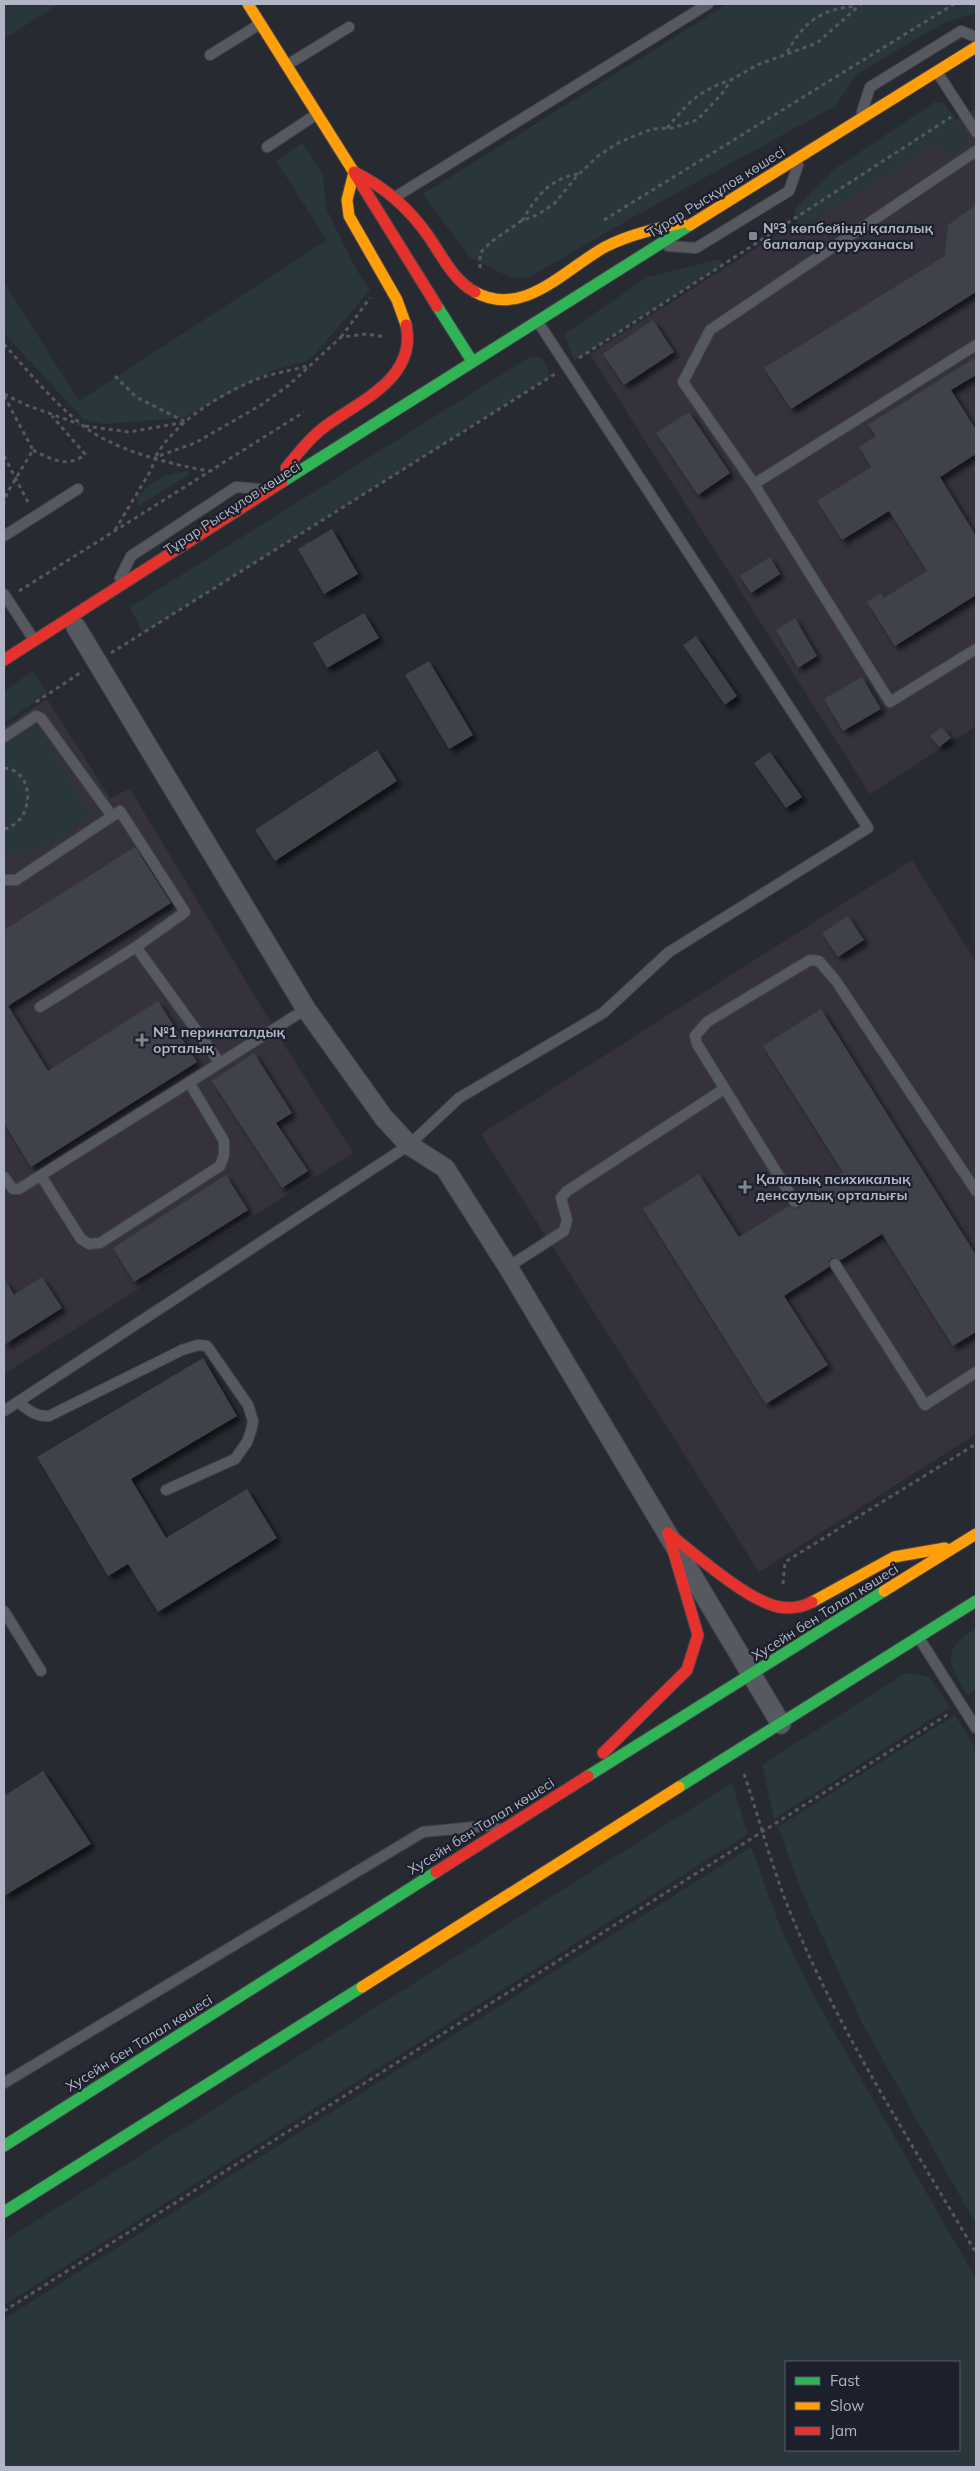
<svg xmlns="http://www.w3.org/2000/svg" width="980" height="2471" font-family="Mulish,sans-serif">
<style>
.medical{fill:#35323e}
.green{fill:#29363b;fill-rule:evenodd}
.building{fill:#404249;filter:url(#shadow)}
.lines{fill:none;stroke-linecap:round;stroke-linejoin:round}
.lane-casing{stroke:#44454b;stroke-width:12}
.street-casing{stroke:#44454b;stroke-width:21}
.fast-casing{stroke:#44454b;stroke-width:13}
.slow-casing{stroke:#44454b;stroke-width:13}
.jam-casing{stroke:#44454b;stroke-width:13}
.path{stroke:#55585e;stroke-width:3;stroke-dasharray:4 4;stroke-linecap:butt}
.lane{stroke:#575960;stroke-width:10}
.street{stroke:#575960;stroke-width:19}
.fast{stroke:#30b455;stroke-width:11}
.slow{stroke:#ff9f0a;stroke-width:11}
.jam{stroke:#e5322d;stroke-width:11}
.poi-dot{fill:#818491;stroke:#1c1f2c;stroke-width:2}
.labels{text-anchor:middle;stroke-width:4.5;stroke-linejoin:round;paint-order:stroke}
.street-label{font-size:14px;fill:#b1b5c4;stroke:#1c1f2c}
.poi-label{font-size:14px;font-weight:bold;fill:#b1b5c4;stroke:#1c1f2c;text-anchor:start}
</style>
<defs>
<filter id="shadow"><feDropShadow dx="4.5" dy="4.5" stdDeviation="2.5" flood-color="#0009"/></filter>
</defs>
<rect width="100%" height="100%" fill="#282a32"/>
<g class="medical">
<polygon points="976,108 976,726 870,794 590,354"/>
<polygon points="47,699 110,798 130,789 288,1051 353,1153 4,1374 4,727"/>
<polygon points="912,860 976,962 976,1434 759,1572 481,1134"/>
</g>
<g class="green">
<polygon points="4,4 59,4 4,39"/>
<polygon points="727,4 976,4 976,13 943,23 857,74 835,106 637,215 529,277 512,278 470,258 423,194"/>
<polygon points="935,102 945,104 969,138 966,147 947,158 938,144 801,229 794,210 833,170"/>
<polygon points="302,143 323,174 326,208 357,271 370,290 314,355 305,362 273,370 184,418 103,424 83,419 4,333 4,282 79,401 327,240 276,161"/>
<polygon points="720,259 724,264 574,361 565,334 647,277"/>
<polygon points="531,356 543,359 551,376 143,633 130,607"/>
<path d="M188 471 190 474 138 506 137 496C155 481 163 473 188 471Z"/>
<polygon points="33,671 48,694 4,723 4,691"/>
<path d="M37 725 91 814C66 835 38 858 4 855V744Z"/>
<path d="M976 1628V1690L968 1695C948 1663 940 1651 976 1628Z"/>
<polygon points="913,1673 929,1677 950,1707 774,1819 762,1765 904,1674"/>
<polygon points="955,1715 976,1749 976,2224 862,2023 802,1892 778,1827"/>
<polygon points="732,1783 748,1834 4,2305 4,2241"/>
<path d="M751 1847 781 1929 817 2002 976 2279V2467H4V2319ZM959 2362V2450H786V2362Z"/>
</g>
<g class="building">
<polygon points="976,205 976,292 791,409 764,368 945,256 948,225"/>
<polygon points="653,320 674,352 624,385 603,354"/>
<polygon points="976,357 976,375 951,390 976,430 976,454 940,477 976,536 976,595 895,646 867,602 881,593 884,598 927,571 889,511 842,540 817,501 871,467 859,447 876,436 868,425"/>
<polygon points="689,412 730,473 698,495 656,433"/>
<polygon points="332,529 358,574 324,594 298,549"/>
<polygon points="770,557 780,574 751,593 740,576"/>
<polygon points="364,613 379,638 327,668 313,643"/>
<polygon points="795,618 817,656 798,668 776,630"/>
<polygon points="696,636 737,696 725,705 683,645"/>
<polygon points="429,661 473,735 449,749 405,675"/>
<polygon points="862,677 881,709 843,731 824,699"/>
<polygon points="942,727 951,738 939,747 930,736"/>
<polygon points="377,750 397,781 275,861 255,830"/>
<polygon points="770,752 802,797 786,808 754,763"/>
<polygon points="135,847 171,903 8,1006 48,1071 158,1001 197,1062 31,1167 4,1123 4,930"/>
<polygon points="848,916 864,940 838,957 822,933"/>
<polygon points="821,1009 976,1255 976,1332 953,1346 882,1234 841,1260 832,1258 829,1261 829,1267 784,1296 828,1365 766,1404 643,1209 699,1174 739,1237 789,1206 795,1209 799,1208 801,1198 843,1172 763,1046"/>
<polygon points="254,1053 292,1113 276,1123 308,1171 282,1188 212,1081"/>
<polygon points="226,1175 248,1210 134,1282 113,1248"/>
<polygon points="42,1277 62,1308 4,1345 4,1278 14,1295"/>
<polygon points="203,1358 237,1416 131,1479 166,1538 247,1489 277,1538 158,1612 128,1564 108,1576 37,1457"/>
<polygon points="43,1771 91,1844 4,1896 4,1796"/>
</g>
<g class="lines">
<defs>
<g id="lane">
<polyline points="210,55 260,24"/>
<polyline points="287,65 349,27"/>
<polyline points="937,72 976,132"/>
<polyline points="862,112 870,87 961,31 976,37"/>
<polyline points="267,147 317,114"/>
<polyline points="976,151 710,330 683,382 754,484 890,702 976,649"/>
<polyline points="395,197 708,4"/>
<polyline points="668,246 696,248 789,191 798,165"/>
<polyline points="754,484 976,345"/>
<polyline points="4,536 78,489"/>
<polyline points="120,578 131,556 236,487 259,489"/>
<polyline points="4,594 34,640"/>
<polyline points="4,737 36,716 41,718 112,816"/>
<polyline points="4,880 16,880 120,811 185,912 136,947"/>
<polyline points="40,1007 136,947 220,1063"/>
<polyline points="41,1176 81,1239 89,1244 100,1243 220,1166 224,1155 224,1141 189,1082"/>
<polyline points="4,1177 13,1189 19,1189 306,1009"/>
<polyline points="795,1202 697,1044 695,1036 707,1022 810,960 819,961 836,981 976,1191"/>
<polyline points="835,1264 925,1405 976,1372"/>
<polyline points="508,1267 564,1231 567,1220 561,1198 567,1191 724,1089"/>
<path d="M18 1402C28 1410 36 1417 49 1416L182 1350 198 1345 207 1346 248 1405 253 1421 251 1431 247 1442 235 1459 166 1490"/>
<polyline points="4,1411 409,1145 459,1098 603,1013 669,952 868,828 538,322"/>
<polyline points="4,1611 41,1671"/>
<polyline points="919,1638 976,1728"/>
<polyline points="4,2083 423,1832 495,1825"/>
</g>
<polyline id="street" points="76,627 306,1009 384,1118 409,1145 445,1168 508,1267 781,1724"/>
<g id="fast">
<polyline points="437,306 472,361"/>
<polyline points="282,482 690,225"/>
<polyline points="588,1776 884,1591"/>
<polyline points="679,1787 976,1601"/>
<polyline points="4,2146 436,1872"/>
<polyline points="4,2212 362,1987"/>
</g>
<g id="slow">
<polyline points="248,4 355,174"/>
<polyline points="354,172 347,200 349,216 397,300 406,325"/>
<polyline points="690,225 976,47"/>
<path d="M475 292C523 319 565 269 605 247 628 235 655 229 681 223"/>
<polyline points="884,1591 976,1534"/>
<polyline points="812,1602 894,1557 945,1548"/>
<polyline points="362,1987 679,1787"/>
</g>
<g id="jam">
<path d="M354 172C385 187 409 208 429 237 442 256 454 281 475 292"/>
<polyline points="355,174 437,306"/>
<path d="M286 468C297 454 309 439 323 428 357 402 418 379 406 325"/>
<polyline points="4,660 282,482"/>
<path d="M668 1533C695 1554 741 1595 772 1605 785 1610 801 1608 812 1602"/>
<polyline points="603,1753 687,1670 698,1635 668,1533"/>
<polyline points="436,1872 588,1776"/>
</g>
</defs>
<use href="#lane" class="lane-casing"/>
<use href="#street" class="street-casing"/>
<use href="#fast" class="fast-casing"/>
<use href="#slow" class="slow-casing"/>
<use href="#jam" class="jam-casing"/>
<g class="path">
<path d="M787 52C805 21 821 9 857 6"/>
<path d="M667 128C689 102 697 92 730 80"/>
<polyline points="604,220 954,4"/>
<path d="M522 221C535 198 550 178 578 174"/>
<polyline points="480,268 480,253 491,242 521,221 537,215 554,204 577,176 598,156 620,142 652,129 672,128 697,120 721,95 731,80 757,65 817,43 861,4"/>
<polyline points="341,337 370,298"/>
<path d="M4 344C28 371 52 401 81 424 112 450 169 464 209 471"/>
<polyline points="579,358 951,117"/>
<polyline points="115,376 136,397 186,422"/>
<polyline points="4,394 26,405 79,424"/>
<polyline points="4,396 33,450 7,493 4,503"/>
<polyline points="85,426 129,432 180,423 183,425"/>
<path d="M33 450C50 459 69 469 85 454L52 416"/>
<polyline points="4,456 29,504"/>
<path d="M156 456C176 421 219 395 255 380 272 373 290 371 307 366"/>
<polyline points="115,530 151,470 156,457 195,443 261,405 289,385 341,337 367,334 385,337"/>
<polyline points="19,591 304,412"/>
<polyline points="111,653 555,374"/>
<polyline points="36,702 83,671"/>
<path d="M4 768C37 771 34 823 4 829"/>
<polyline points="783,1584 785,1562 976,1444"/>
<path d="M744 1774C759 1818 771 1864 788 1907 837 2029 910 2140 976 2253"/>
<polyline points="4,2311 950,1713"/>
</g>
<use href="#lane" class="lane"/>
<use href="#street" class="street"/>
<use href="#fast" class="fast"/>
<use href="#slow" class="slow"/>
<use href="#jam" class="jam"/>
</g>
<g class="poi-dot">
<rect x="748" y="231" width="10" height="10" rx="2.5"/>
<path d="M139.5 1032.5h5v5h5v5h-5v5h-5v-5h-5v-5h5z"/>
<path d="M742.5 1179.5h5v5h5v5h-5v5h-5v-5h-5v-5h5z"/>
</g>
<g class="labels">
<g class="street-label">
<text transform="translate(716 192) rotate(-32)" y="5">Тұрар Рысқұлов көшесі</text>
<text transform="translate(232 508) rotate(-33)" y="5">Тұрар Рысқұлов көшесі</text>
<text transform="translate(825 1612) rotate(-32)" y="5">Хусейн бен Талал көшесі</text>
<text transform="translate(481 1826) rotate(-32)" y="5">Хусейн бен Талал көшесі</text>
<text transform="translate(139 2043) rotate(-32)" y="5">Хусейн бен Талал көшесі</text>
</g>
<g class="poi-label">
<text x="763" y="233">№3 көпбейінді қалалық<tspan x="763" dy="16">балалар ауруханасы</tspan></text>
<text x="153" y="1037">№1 перинаталдық<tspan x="153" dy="16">орталық</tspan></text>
<text x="756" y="1184">Қалалық психикалық<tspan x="756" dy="16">денсаулық орталығы</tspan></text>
</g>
</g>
<rect width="980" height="2471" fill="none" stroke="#b1b5c4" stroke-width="10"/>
<rect x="785" y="2361" width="175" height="90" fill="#1c1f2c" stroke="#585b69"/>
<rect x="795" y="2377" width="25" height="8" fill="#30b455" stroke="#585b69"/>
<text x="830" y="2386" font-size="15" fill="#b1b5c4">Fast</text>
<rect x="795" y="2402" width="25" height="8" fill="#ff9f0a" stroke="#585b69"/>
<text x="830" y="2411" font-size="15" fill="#b1b5c4">Slow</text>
<rect x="795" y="2427" width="25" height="8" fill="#e5322d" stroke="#585b69"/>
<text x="830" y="2436" font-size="15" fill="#b1b5c4">Jam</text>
</svg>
